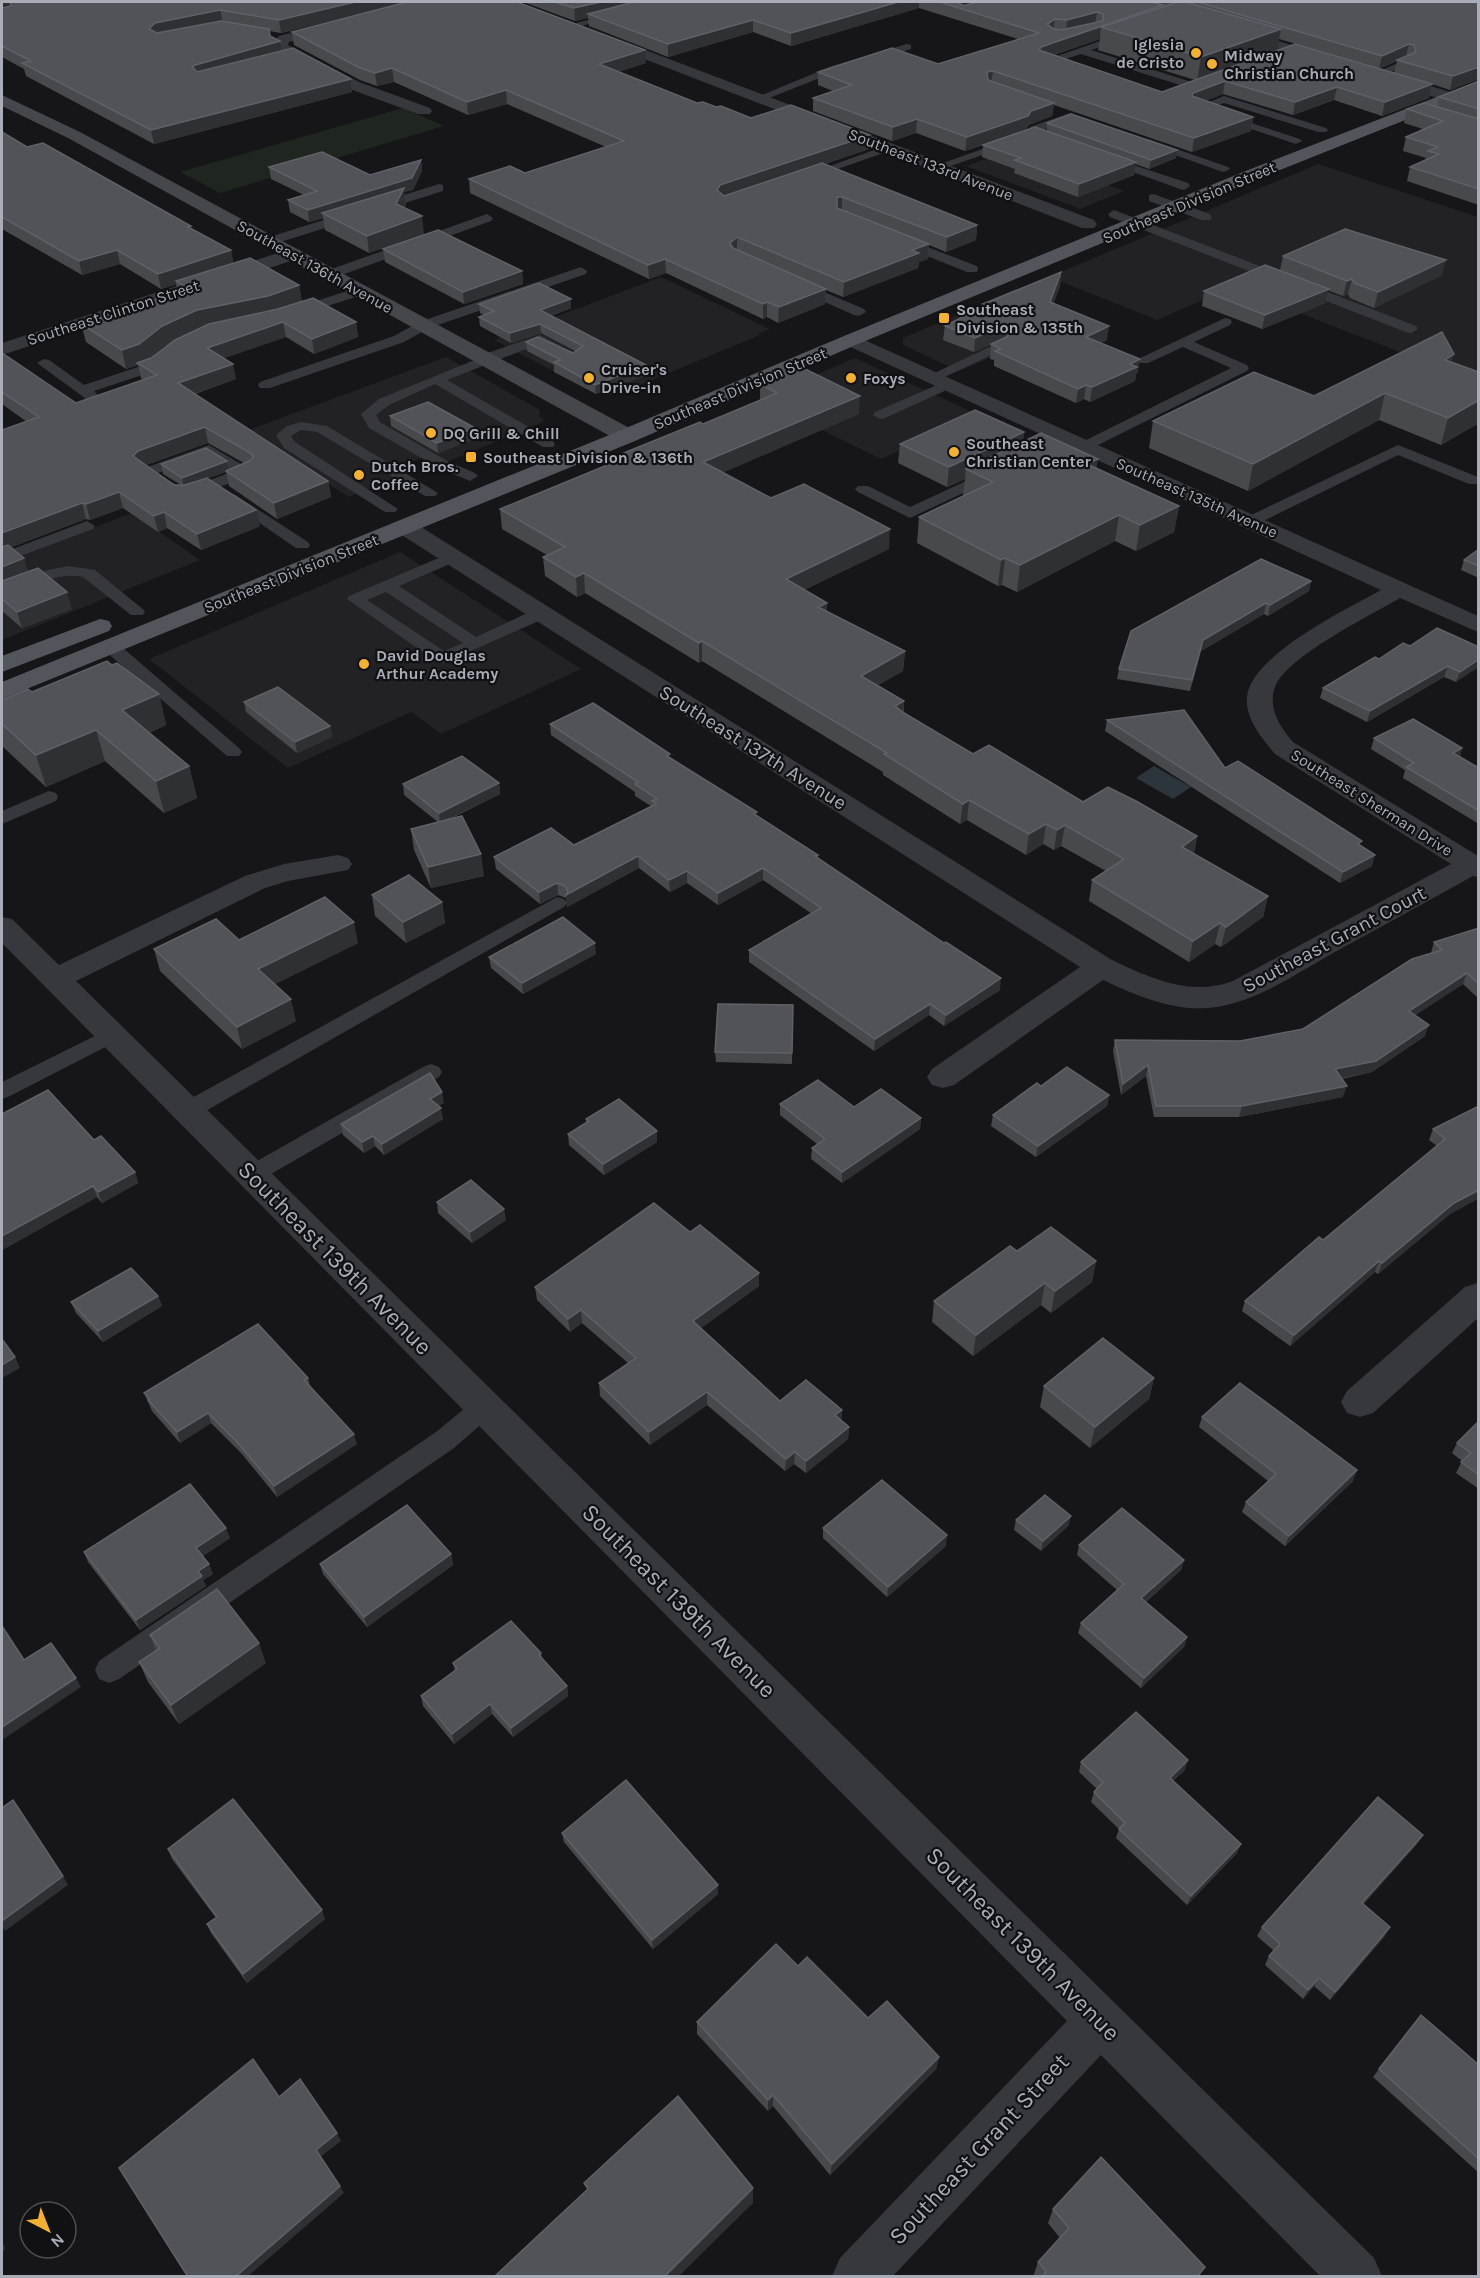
<svg xmlns="http://www.w3.org/2000/svg" width="1480" height="2278" font-family="Karla,sans-serif">
<style>
.built{fill:#222225}
.green{fill:#1e261f}
.water{fill:#2c353c}
.lines{fill:none;stroke-linecap:round;stroke-linejoin:round}
.lane{fill:#37383d;fill-rule:evenodd}
.street{fill:#37383d;fill-rule:evenodd}
.secondary{fill:#45474d;fill-rule:evenodd}
.primary{fill:#53555c;fill-rule:evenodd}
.wall{fill:#47494d;fill-rule:evenodd}
.shaded-wall{fill:#2f3033}
.building{fill:#525359;stroke:#5f6168;stroke-width:1.5;fill-rule:evenodd}
.poi-dot{fill:#f2b134;stroke:#111113;stroke-width:2}
.labels{text-anchor:middle;stroke-width:4.5;stroke-linejoin:round;paint-order:stroke}
.far-poi-label{font-size:16px;font-weight:bold;fill:#a8adb8;stroke:#111113;text-anchor:start}
.far-street-label{font-size:16px;fill:#a8adb8;stroke:#111113}
.street-label{font-size:20px;fill:#a8adb8;stroke:#111113}
.near-street-label{font-size:24px;fill:#a8adb8;stroke:#111113}
</style>
<rect width="100%" height="100%" fill="#161618"/>
<g class="built">
<polygon points="1011,150 1124,191 1080,209 966,166"/>
<polygon points="1318,164 1478,217 1478,382 1232,287 1157,320 1049,277"/>
<polygon points="661,277 770,329 758,334 760,335 623,392 609,395 593,392 494,340"/>
<polygon points="964,312 1030,340 959,371 903,345 903,338"/>
<polygon points="446,357 540,410 539,417 543,418 543,422 442,464 428,456 410,462 420,469 349,497 246,431"/>
<polygon points="855,358 979,415 881,459 759,399"/>
<polygon points="132,513 200,560 2,640 2,562"/>
<polygon points="400,552 581,669 441,734 411,712 288,768 149,659"/>
</g>
<polygon class="green" points="403,108 444,126 220,193 180,172"/>
<polygon class="water" points="1154,766 1191,787 1173,799 1136,778"/>
<g class="lines">
<g class="lane">
<polygon points="656,2 671,2 570,29 565,26"/>
<polygon points="1129,31 1133,32 1133,36 1091,50 1201,85 1201,89 1193,89 1081,54 1056,62 1063,66 1058,69 1040,62"/>
<polygon points="907,44 911,45 911,49 840,70 764,100 760,101 755,98 832,66"/>
<polygon points="1407,59 1411,60 1411,64 1379,77 1371,77 1370,75"/>
<polygon points="1224,96 1326,128 1328,130 1326,132 1318,132 1224,103 1208,109 1300,139 1302,141 1296,144 1192,109"/>
<polygon points="1070,113 1083,118 1077,121 1070,120 1040,131 1059,139 1059,143 1051,143 1028,133 1030,127"/>
<polygon points="1010,139 1016,142 1014,144 942,169 934,169 932,167"/>
<polygon points="1148,139 1228,167 1230,169 1224,172 1220,171 1144,144 1142,142"/>
<polygon points="888,145 894,148 892,150 809,179 801,179 799,177"/>
<polygon points="1106,156 1188,183 1190,186 1184,190 1180,189 1102,161 1100,159"/>
<polygon points="439,184 443,185 443,191 274,244 270,245 264,241 266,238"/>
<polygon points="1153,194 1210,214 1212,217 1210,220 1202,220 1149,201 1149,195"/>
<polygon points="1114,210 1416,326 1418,329 1411,333 1406,332 1110,217 1108,214"/>
<polygon points="487,214 493,218 491,221 336,277 326,277 325,274 326,271"/>
<polygon points="901,237 977,266 978,269 977,272 967,272 897,244 895,241"/>
<polygon points="581,267 587,271 586,274 429,328 404,342 270,388 260,388 258,385 260,382 394,336 419,322"/>
<polygon points="798,281 864,309 866,312 859,316 854,315 793,288 792,285"/>
<polygon points="360,287 365,288 366,291 365,294 293,317 286,313 288,310"/>
<polygon points="1225,318 1230,319 1232,322 1230,325 1194,342 1247,365 1249,368 1247,371 1090,449 1080,449 1078,446 1080,443 1231,368 1183,347 1148,363 1138,363 1136,360"/>
<polygon points="540,335 561,346 554,350 539,344 447,380 553,441 555,444 553,447 543,447 435,384 389,405 376,415 380,422 449,462 475,473 478,476 470,481 439,468 369,428 361,414 379,399 477,359 479,356"/>
<polygon points="1004,340 1011,344 1009,347 936,381 926,381 924,378"/>
<polygon points="163,352 170,356 154,371 94,391 101,398 94,402 89,401 37,363 44,359 49,360 84,385 144,365"/>
<polygon points="946,381 953,385 951,388 885,418 880,419 873,415 875,412"/>
<polygon points="301,422 327,426 438,493 435,496 425,496 317,432 301,430 291,436 295,442 398,509 395,512 385,512 284,448 276,435 287,426"/>
<path d="M209 445 254 472 251 475 183 501 178 499 139 472 142 469ZM208 455 234 471 184 490 158 473Z"/>
<polygon points="1398,445 1478,477 1478,484 1469,484 1398,455 1257,524 1245,524 1243,521 1245,518"/>
<polygon points="990,470 998,475 995,478 910,518 858,492 855,489 858,486 868,486 910,507"/>
<polygon points="234,494 308,542 310,545 308,548 296,548 229,502 226,499 229,496"/>
<polygon points="87,521 95,526 93,529 2,563 2,553"/>
<path d="M453 552 459 554 461 557 459 560 399 586 476 637 536 609H548L550 613 548 617 443 663 437 662 347 599 349 596ZM386 592 463 643 444 651 367 600Z"/>
<path d="M68 566 95 570 145 611 143 615H131L83 577C54 570 29 592 2 598V587L39 572Z"/>
<polygon points="110,641 116,642 239,748 242,752 239,756 227,756 104,650 102,646 104,642"/>
<polygon points="49,791 56,793 58,797 56,801 2,824 2,811"/>
<polygon points="557,897 564,899 567,903 564,907 195,1117 187,1119 179,1117 176,1111 179,1105"/>
<polygon points="111,1028 119,1030 122,1035 119,1040 10,1096 2,1099 2,1082"/>
<polygon points="431,1064 439,1067 442,1072 439,1077 259,1181 251,1183 243,1181 240,1175 243,1169 423,1067"/>
<polygon points="484,1397 493,1400 497,1407 493,1414 454,1448 119,1679 109,1683 99,1679 95,1670 99,1661 436,1432 475,1400"/>
</g>
<g class="street">
<polygon points="337,21 344,25 342,28 289,42 288,45 359,82 430,108 432,111 430,114 418,114 347,88 273,47 273,43 279,36"/>
<polygon points="1235,28 1334,58 1337,61 1329,66 1230,35 1228,32 1230,29"/>
<polygon points="603,34 1094,220 1097,224 1094,228 1082,228 598,41 596,38"/>
<polygon points="1387,73 1457,94 1459,97 1451,102 1382,81 1379,78"/>
<polygon points="293,248 300,250 302,254 300,258 2,355 2,343"/>
<path d="M851 334 1478 616V632L1400 598C1371 615 1286 657 1275 687 1267 708 1281 728 1293 742L1478 856V877L1473 876C1427 902 1380 927 1333 953 1294 975 1253 1004 1208 1008 1172 1011 1135 995 1103 980L954 1085 943 1088 932 1085 927 1077 932 1069 1080 967 397 532 394 527 397 522 405 520 413 522 1112 960C1150 978 1191 997 1233 981L1451 864 1275 754C1262 738 1245 719 1247 697 1251 655 1347 609 1381 590L844 344 841 340 844 336Z"/>
<polygon points="338,855 348,858 352,864 348,870 288,881 265,888 76,981 1374,2258 1382,2276 1320,2276 1101,2055 893,2276 832,2276 840,2258 1067,2021 2,943 2,917 12,919 59,965 245,876 284,864"/>
<polygon points="1478,1283 1478,1318 1373,1413 1360,1417 1347,1413 1341,1402 1347,1391 1465,1287"/>
</g>
<polygon class="secondary" points="2,95 80,132 635,431 638,436 635,441 627,442 619,441 68,138 2,106"/>
<g class="primary">
<polygon points="1478,81 1478,91 1255,180 858,344 635,441 2,699 2,682 619,431 844,336 1243,172"/>
<polygon points="100,619 109,621 112,626 109,631 2,672 2,656"/>
</g>
</g>
<g class="wall">
<polygon points="2,2 407,2 281,33 269,31 270,36 280,41 281,51 351,79 352,92 154,144 26,76 24,69 2,57"/>
<path d="M523 2H1151L1163 5V7L1166 6 1152 2H1479V79L1450 90 1432 84 1429 98 1382 116 1334 100 1293 115 1223 94 1205 101 1253 117 1251 131 1192 152 1054 105 1052 116 1029 125 1026 129 994 141 1047 131V123L1176 158 1149 169 1135 164 1134 175 1078 197 1014 173 1015 169 982 157 983 145 965 151 916 133 892 141 813 111V98L833 91 818 85V72L938 64 1018 39 919 8 791 46 753 32 668 57 589 26 588 18 575 21ZM1100 39 1098 50 1195 80 1162 92 1054 55ZM1279 39 1372 66 1277 50ZM1397 61 1394 73 1379 69Z"/>
<polygon points="292,32 646,63 618,72 697,103 716,107 751,118 870,135 869,149 825,164 977,225 976,240 946,252 929,245 928,259 919,262 918,268 843,297 826,290 825,304 778,323 767,317 763,319 666,273 649,279 470,193 469,179 525,173 606,147 507,104 468,115 394,82 377,86 360,80 294,45"/>
<polygon points="1479,81 1479,205 1407,181 1410,167 1426,160 1426,158 1403,151 1406,137 1423,129 1404,123 1407,109 1437,107 1439,97"/>
<path d="M2 132 27 147 192 229 231 250 233 263 299 285 302 302 356 322 358 337 314 354 286 337 224 358 236 379 195 394 328 481 331 497 277 519 229 486 226 472 208 478 260 526 201 550 167 528 158 532 123 508 90 520 86 519 11 547 28 572 72 609 22 628 2 611V430L27 422 2 404V353L76 403 143 380 141 378 138 365 126 369 86 342 81 324 178 293 176 284 161 289 120 264 82 275 2 229ZM172 342 151 358 148 359 166 345ZM208 443 244 463 229 469 227 461 161 464 163 474 181 485H174L146 465Z"/>
<polygon points="421,160 422,171 413,190 404,192 406,205 404,208 424,234 369,253 325,230 323,218 309,222 290,212 288,200 304,195 271,179 269,167 370,175"/>
<polygon points="383,249 522,271 523,284 464,304 385,262"/>
<polygon points="1283,256 1442,275 1374,308 1350,298 1348,294 1343,296 1328,290 1325,303 1262,329 1202,306 1204,291 1280,270"/>
<polygon points="1061,272 1060,286 1053,304 1107,340 1101,343 1140,359 1137,374 1136,374 1135,381 1090,402 1084,399 1076,403 994,366 994,360 990,359 991,344 994,343 974,352 943,340 945,326 983,306 983,304"/>
<polygon points="571,299 571,308 551,316 647,375 596,394 554,372 554,365 527,351 526,342 573,353 575,351 541,333 511,343 480,326 479,317 484,315 480,313 479,304"/>
<polygon points="1452,362 1479,372 1479,423 1441,445 1379,420 1248,491 1149,448 1153,421 1314,396"/>
<polygon points="760,384 859,414 723,472 771,498 889,549 804,590 827,603 827,612 905,651 903,671 878,685 904,701 904,713 973,754 1083,802 1197,836 1194,854 1268,896 1263,917 1221,947 1215,944 1189,962 1089,901 1092,880 1106,871 1061,846 1054,850 1043,844 1026,855 967,820 960,824 883,775 883,772 702,661 699,663 585,593 577,597 545,576 543,557 547,555 502,529 500,509 616,462 616,456 703,424 760,400"/>
<polygon points="390,416 475,428 476,438 438,453 391,426"/>
<polygon points="1024,432 1023,442 1097,469 1179,506 1174,532 1136,551 1115,541 1017,592 1002,585 998,586 917,543 919,517 964,496 963,495 965,479 947,487 898,463 900,444"/>
<polygon points="1479,549 1479,578 1461,570 1464,560"/>
<polygon points="1311,581 1309,591 1268,616 1264,614 1201,651 1190,691 1117,679 1119,669"/>
<polygon points="1410,646 1479,647 1456,682 1444,677 1367,722 1320,698 1323,688 1379,659"/>
<polygon points="112,665 159,694 166,725 149,733 189,766 197,798 164,813 105,761 46,787 2,746 2,700 32,692"/>
<polygon points="244,702 330,726 332,737 297,753 246,712"/>
<polygon points="1107,720 1225,768 1361,846 1372,866 1340,883 1105,731"/>
<polygon points="550,724 671,758 757,816 818,855 818,858 1000,990 944,1026 929,1015 874,1051 749,962 749,950 812,914 763,880 718,905 687,883 670,892 639,868 567,907 566,898 558,895 540,904 496,869 494,857 574,845 651,806 635,796 635,792 551,735"/>
<polygon points="1374,738 1462,748 1460,756 1479,768 1479,824 1403,778 1405,770 1371,749"/>
<polygon points="499,783 500,794 448,820 484,876 431,888 414,850 411,829 438,822 404,795 403,784"/>
<polygon points="372,895 442,902 445,923 406,943 375,916"/>
<polygon points="1479,928 1479,999 1463,984 1415,1015 1425,1036 1372,1072 1342,1079 1343,1097 1239,1117 1154,1117 1146,1076 1121,1095 1113,1051 1115,1040 1240,1041 1303,1029 1431,953 1434,942"/>
<polygon points="239,940 358,943 275,984 296,1021 242,1049 160,971 154,949"/>
<polygon points="596,954 523,994 491,968 489,957"/>
<polygon points="793,1005 792,1064 716,1062 715,1052"/>
<polygon points="1041,1086 1109,1095 1107,1106 1036,1157 991,1126 993,1115"/>
<polygon points="444,1103 438,1106 443,1119 384,1155 375,1146 364,1153 343,1135 341,1124"/>
<polygon points="780,1104 854,1107 921,1118 920,1129 842,1183 811,1159 812,1148 817,1144 780,1115"/>
<polygon points="1479,1106 1479,1198 1450,1214 1378,1274 1375,1272 1290,1346 1242,1311 1245,1301 1323,1240 1437,1146 1429,1140 1433,1129"/>
<polygon points="586,1119 657,1142 604,1175 569,1145 568,1134 586,1123"/>
<polygon points="94,1140 135,1172 138,1183 102,1203 97,1197 2,1250"/>
<polygon points="437,1202 506,1220 472,1243 438,1213"/>
<polygon points="1017,1251 1096,1261 1092,1282 1051,1313 1041,1305 973,1356 932,1322 934,1301"/>
<polygon points="759,1286 701,1328 780,1401 842,1410 841,1420 849,1427 848,1439 806,1473 794,1464 785,1471 707,1405 650,1445 600,1396 599,1383 628,1363 582,1323 570,1332 537,1300 535,1287"/>
<polygon points="158,1296 162,1306 103,1342 76,1313 71,1302"/>
<polygon points="308,1378 310,1386 357,1444 277,1497 242,1454 211,1423 180,1443 152,1411 144,1393"/>
<polygon points="1154,1378 1149,1399 1090,1448 1040,1407 1044,1386"/>
<polygon points="1202,1417 1353,1481 1285,1546 1242,1512 1246,1502 1268,1481 1199,1427"/>
<polygon points="1479,1421 1479,1489 1456,1473 1462,1461 1452,1453 1457,1443"/>
<polygon points="1071,1516 1068,1526 1041,1551 1014,1530 1016,1520"/>
<polygon points="823,1528 946,1546 887,1597 823,1538"/>
<polygon points="230,1538 203,1556 213,1574 203,1580 206,1586 140,1630 88,1562 84,1552"/>
<polygon points="1079,1545 1184,1560 1181,1570 1146,1602 1187,1637 1184,1647 1141,1688 1078,1633 1081,1623 1117,1590 1077,1555"/>
<polygon points="451,1554 453,1565 367,1627 323,1574 320,1564"/>
<polygon points="150,1635 266,1663 179,1724 148,1682 139,1662 156,1651"/>
<polygon points="541,1653 542,1659 567,1686 568,1696 513,1737 492,1714 454,1744 423,1706 421,1696 455,1671 453,1663"/>
<polygon points="1081,1762 1185,1770 1173,1781 1241,1844 1237,1853 1187,1905 1116,1838 1119,1829 1091,1802 1094,1792 1097,1789 1079,1772"/>
<polygon points="562,1833 718,1885 718,1894 653,1949 564,1842"/>
<polygon points="1417,1844 1363,1904 1385,1936 1330,2000 1314,1986 1303,1999 1265,1965 1269,1956 1274,1951 1257,1936 1262,1927"/>
<polygon points="168,1849 325,1919 247,1983 211,1933 207,1924 216,1918 172,1859"/>
<polygon points="798,1966 868,2018 939,2057 936,2069 830,2175 773,2106 768,2111 697,2034 697,2022"/>
<polygon points="1479,2065 1479,2173 1373,2077 1379,2069"/>
<polygon points="1053,2209 1199,2277 1033,2277 1038,2262 1060,2238 1048,2223"/>
</g>
<g class="shaded-wall">
<polygon points="2,2 10,2 13,11 2,12"/>
<polygon points="355,2 407,2 281,33 279,20"/>
<polygon points="601,2 649,2 588,14 588,18 575,21 574,8"/>
<polygon points="898,2 919,2 919,8 791,46 791,33"/>
<polygon points="956,2 986,2 963,9"/>
<polygon points="1163,5 1161,18 1101,27 1100,39 1039,60 1039,50 1041,47"/>
<polygon points="220,10 223,23 158,36 149,29 155,23"/>
<polygon points="1097,12 1095,25 1066,33 1067,20"/>
<polygon points="1055,19 1053,32 1047,24"/>
<polygon points="753,20 753,32 668,57 668,44"/>
<polygon points="1281,29 1277,52 1197,81 1201,57"/>
<polygon points="280,41 282,54 194,79 192,66"/>
<polygon points="1409,44 1406,57 1379,69 1382,56"/>
<polygon points="645,50 646,63 600,78 599,64"/>
<polygon points="1479,67 1479,79 1450,90 1453,76"/>
<polygon points="392,68 394,82 377,86 375,73"/>
<polygon points="993,71 991,84 986,86 987,72"/>
<polygon points="351,79 352,92 154,144 151,130"/>
<polygon points="1225,81 1223,94 1191,107 1193,93"/>
<polygon points="1432,84 1429,98 1382,116 1385,102"/>
<polygon points="1337,87 1334,100 1293,115 1295,102"/>
<polygon points="506,90 507,104 468,115 467,102"/>
<polygon points="1054,103 1052,116 1029,125 1026,129 965,151 967,137"/>
<polygon points="1253,117 1251,131 1192,152 1194,138"/>
<polygon points="917,119 916,133 892,141 893,127"/>
<polygon points="870,135 869,149 720,199 717,190 720,185"/>
<polygon points="1177,150 1176,158 1149,169 1151,160"/>
<polygon points="421,160 422,171 413,190 404,192 406,205 398,221 322,213 323,218 309,222 308,210"/>
<polygon points="1136,162 1134,175 1078,197 1079,184"/>
<polygon points="837,197 842,197 842,211 836,212"/>
<polygon points="422,216 424,234 369,253 367,236"/>
<polygon points="977,225 976,240 946,252 947,237"/>
<polygon points="737,237 737,252 730,258 730,243"/>
<polygon points="929,244 928,259 919,262 918,268 843,297 844,282 912,250"/>
<polygon points="117,250 120,264 82,275 79,261"/>
<polygon points="231,250 234,265 176,281 176,284 161,289 158,274"/>
<polygon points="665,259 666,273 649,279 648,265"/>
<polygon points="1446,260 1442,275 1374,308 1378,292"/>
<polygon points="522,271 523,284 464,304 463,292"/>
<polygon points="1061,272 1060,286 1048,316 1050,302"/>
<polygon points="1352,279 1348,294 1343,296 1347,281"/>
<polygon points="299,285 302,303 201,329 166,345 143,363 137,363 138,365 126,369 122,350 162,326 197,310"/>
<polygon points="826,289 825,304 778,323 779,307"/>
<polygon points="1329,289 1325,303 1262,329 1265,315"/>
<polygon points="571,299 571,308 541,319 540,310"/>
<polygon points="767,302 767,317 763,319 763,304"/>
<polygon points="283,322 286,337 210,363 207,348"/>
<polygon points="356,322 358,337 314,354 312,339"/>
<polygon points="540,324 541,333 511,343 510,333"/>
<polygon points="1007,324 1005,338 974,352 975,338"/>
<polygon points="1109,326 1107,340 1085,351 1086,337"/>
<polygon points="1454,354 1447,381 1445,360"/>
<polygon points="1140,359 1137,374 1136,374 1135,381 1090,402 1092,387 1130,364"/>
<polygon points="233,364 236,379 182,398 178,383"/>
<polygon points="646,365 647,375 596,394 595,385"/>
<polygon points="1086,385 1084,399 1076,403 1078,389"/>
<polygon points="1385,393 1379,420 1248,491 1253,464"/>
<polygon points="860,396 859,414 704,481 703,462"/>
<polygon points="1479,400 1479,423 1441,445 1448,418"/>
<polygon points="205,427 208,443 141,467 133,456 138,451"/>
<polygon points="475,428 476,438 438,453 437,443"/>
<polygon points="1024,432 1022,452 966,469 965,479 947,487 949,467"/>
<polygon points="1098,459 1094,485 1087,464"/>
<polygon points="227,461 229,471 184,487 182,478"/>
<polygon points="328,481 331,497 277,519 274,503"/>
<polygon points="119,492 123,508 90,520 86,504"/>
<polygon points="82,503 86,519 2,551 2,533"/>
<polygon points="1179,506 1174,532 1136,551 1140,525"/>
<polygon points="256,510 260,526 201,550 197,534"/>
<polygon points="164,512 167,528 158,532 154,516"/>
<polygon points="1119,515 1115,541 1017,592 1020,565"/>
<polygon points="890,529 889,549 785,599 786,579"/>
<polygon points="24,558 29,574 2,585 2,567"/>
<polygon points="1005,558 1002,585 998,586 1001,560"/>
<polygon points="584,573 585,593 577,597 576,577"/>
<polygon points="1311,581 1309,591 1268,616 1270,605"/>
<polygon points="67,592 72,609 22,628 17,612"/>
<polygon points="827,603 827,623 818,607"/>
<polygon points="1266,603 1264,614 1201,651 1190,691 1203,640"/>
<polygon points="702,641 702,661 699,663 699,643"/>
<polygon points="905,651 903,671 860,696 861,676"/>
<polygon points="1479,659 1479,667 1456,682 1460,672"/>
<polygon points="1448,666 1444,677 1367,722 1370,711"/>
<polygon points="159,694 166,725 130,741 122,710"/>
<polygon points="904,701 903,721 895,706"/>
<polygon points="330,726 332,737 297,753 295,742"/>
<polygon points="96,730 105,761 46,787 36,755"/>
<polygon points="1462,748 1459,759 1453,753"/>
<polygon points="189,766 197,798 164,813 156,781"/>
<polygon points="499,783 500,794 440,823 439,813"/>
<polygon points="969,800 967,820 960,824 963,804"/>
<polygon points="1046,824 1043,844 1026,855 1029,834"/>
<polygon points="1065,825 1061,846 1054,850 1057,830"/>
<polygon points="1197,836 1193,857 1182,847"/>
<polygon points="481,854 484,876 431,888 428,867"/>
<polygon points="1375,855 1372,866 1340,883 1343,872"/>
<polygon points="638,856 639,868 567,907 566,895"/>
<polygon points="763,868 763,880 718,905 718,893"/>
<polygon points="687,871 687,883 670,892 669,880"/>
<polygon points="557,883 558,895 540,904 539,892"/>
<polygon points="1268,896 1263,917 1221,947 1226,927"/>
<polygon points="442,902 445,923 406,943 403,922"/>
<polygon points="354,922 358,943 263,990 258,969"/>
<polygon points="1220,923 1215,944 1189,962 1193,941"/>
<polygon points="595,943 596,954 523,994 522,983"/>
<polygon points="1467,973 1463,984 1405,1022 1409,1011"/>
<polygon points="1001,978 1000,990 944,1026 946,1015"/>
<polygon points="291,999 296,1021 242,1049 237,1027"/>
<polygon points="930,1004 929,1015 874,1051 875,1039"/>
<polygon points="1429,1025 1425,1036 1372,1072 1332,1080 1335,1069"/>
<polygon points="1148,1065 1146,1076 1121,1095 1123,1084"/>
<polygon points="1347,1086 1343,1097 1239,1117 1242,1106"/>
<polygon points="442,1092 444,1103 432,1110 430,1099"/>
<polygon points="1109,1095 1107,1106 1036,1157 1038,1146"/>
<polygon points="441,1108 443,1119 384,1155 382,1144"/>
<polygon points="921,1118 920,1129 842,1183 842,1172"/>
<polygon points="657,1131 657,1142 604,1175 603,1164"/>
<polygon points="373,1136 375,1146 364,1153 362,1142"/>
<polygon points="135,1172 138,1183 102,1203 98,1192"/>
<polygon points="93,1186 97,1197 2,1250 2,1236"/>
<polygon points="1479,1190 1479,1198 1450,1214 1378,1274 1382,1263 1454,1203"/>
<polygon points="504,1209 506,1220 472,1243 470,1232"/>
<polygon points="1096,1261 1092,1282 1051,1313 1055,1291"/>
<polygon points="1379,1261 1375,1272 1290,1346 1294,1335"/>
<polygon points="759,1273 759,1286 693,1334 693,1321"/>
<polygon points="1045,1283 1041,1305 973,1356 976,1335"/>
<polygon points="158,1296 162,1306 103,1342 98,1331"/>
<polygon points="581,1310 582,1323 570,1332 568,1319"/>
<polygon points="15,1357 20,1368 2,1378 2,1365"/>
<polygon points="1154,1378 1149,1399 1090,1448 1095,1427"/>
<polygon points="707,1392 707,1405 650,1445 649,1432"/>
<polygon points="842,1410 841,1423 835,1415"/>
<polygon points="208,1413 211,1423 180,1443 177,1432"/>
<polygon points="849,1427 848,1439 806,1473 806,1461"/>
<polygon points="354,1434 357,1444 277,1497 274,1486"/>
<polygon points="795,1452 794,1464 785,1471 786,1459"/>
<polygon points="1357,1470 1353,1481 1285,1546 1289,1536"/>
<polygon points="1071,1516 1068,1526 1041,1551 1043,1541"/>
<polygon points="226,1528 230,1538 200,1558 196,1548"/>
<polygon points="947,1535 946,1546 887,1597 888,1587"/>
<polygon points="451,1554 453,1565 367,1627 364,1617"/>
<polygon points="1184,1560 1181,1570 1139,1608 1141,1598"/>
<polygon points="209,1564 213,1574 203,1580 206,1586 140,1630 136,1620 198,1571"/>
<polygon points="1187,1637 1184,1647 1141,1688 1144,1678"/>
<polygon points="259,1643 266,1663 179,1724 171,1705"/>
<polygon points="76,1678 81,1687 2,1740 2,1727"/>
<polygon points="567,1686 568,1696 513,1737 511,1728"/>
<polygon points="490,1704 492,1714 454,1744 452,1734"/>
<polygon points="1188,1760 1185,1770 1166,1787 1170,1778"/>
<polygon points="1423,1835 1417,1844 1357,1912 1362,1903"/>
<polygon points="1241,1844 1237,1853 1187,1905 1191,1896"/>
<polygon points="63,1876 68,1885 5,1931 2,1926 2,1921"/>
<polygon points="718,1885 718,1894 653,1949 652,1940"/>
<polygon points="322,1910 325,1919 247,1983 243,1974"/>
<polygon points="1390,1927 1385,1936 1330,2000 1335,1992"/>
<polygon points="1319,1978 1314,1986 1303,1999 1308,1990"/>
<polygon points="939,2057 936,2069 830,2175 832,2164"/>
<polygon points="773,2095 773,2106 768,2111 768,2100"/>
<polygon points="337,2133 341,2141 319,2158 316,2150"/>
<polygon points="340,2186 344,2193 247,2277 235,2277"/>
<polygon points="753,2188 753,2203 678,2277 664,2277"/>
<polygon points="2,2241 5,2249 2,2252"/>
</g>
<g class="building">
<polygon points="10,2 355,2 279,20 220,10 155,23 149,29 157,33 221,21 269,29 270,36 280,41 192,66 197,72 293,48 351,79 151,130 22,63 31,61 2,46 2,8 11,6"/>
<polygon points="407,2 517,2 645,50 599,64 697,103 703,102 716,107 721,106 751,118 791,105 870,135 720,185 717,190 724,196 822,163 977,225 947,237 842,197 837,197 837,208 929,244 912,250 919,253 844,282 737,237 730,243 733,248 826,289 779,307 767,302 763,304 665,259 648,265 469,179 510,166 525,173 624,141 506,90 467,102 392,68 375,73 358,67 292,32"/>
<polygon points="555,2 601,2 574,8"/>
<polygon points="634,2 898,2 791,33 753,20 668,44 588,14"/>
<path d="M940 2H957L964 6 977 2H1151L1163 5 1041 47 1039 50 1162 92 1295 44 1432 84 1385 102 1337 87 1295 102 1225 81 1193 93 1192 96 1253 117 1194 138 993 71 987 72 988 80 1054 103 1031 111 1028 116 967 137 917 119 893 127 813 98 852 85 818 72 892 48 938 64 1039 33ZM1097 12 1103 14V21L1061 30 1054 29 1047 24 1055 19 1067 20Z"/>
<polygon points="1178,2 1186,2 1281,29 1201,57 1101,27"/>
<polygon points="1197,2 1479,2 1479,67 1453,76 1397,60 1416,52 1414,45 1409,44 1382,56"/>
<polygon points="1479,81 1479,109 1439,97"/>
<polygon points="1424,103 1479,119 1479,189 1410,167 1439,154 1428,151 1438,147 1406,137 1443,121 1407,109"/>
<polygon points="1071,114 1177,150 1151,160 1047,123"/>
<polygon points="1035,127 1136,162 1079,184 1015,160 1021,158 983,145"/>
<polygon points="2,132 27,147 43,143 191,226 188,227 231,250 158,274 117,250 79,261 2,217"/>
<polygon points="322,152 370,175 421,160 412,178 308,210 288,200 317,191 269,167"/>
<polygon points="404,188 396,204 422,216 367,236 322,213"/>
<polygon points="1345,229 1446,260 1378,292 1354,283 1352,279 1347,281 1283,256"/>
<polygon points="438,230 522,271 463,292 383,249"/>
<polygon points="250,258 299,285 268,296 197,310 162,326 139,344 122,350 81,324 188,289 176,281"/>
<polygon points="1265,265 1329,289 1265,315 1204,291"/>
<polygon points="1061,272 1050,302 1109,326 1086,337 1140,359 1130,364 1137,367 1092,387 1086,385 1078,389 995,351 1001,349 991,344 1011,335 1014,331 1014,328 1007,324 975,338 945,326 986,305 983,304"/>
<polygon points="539,283 571,299 540,310 646,365 595,385 554,362 561,360 526,342 538,337 573,353 583,346 540,324 510,333 479,317 494,311 479,304"/>
<polygon points="313,298 356,322 312,339 283,322 207,348 233,364 178,383 328,481 274,503 226,471 249,461 253,458 252,454 205,427 138,451 133,456 174,485 185,485 207,478 256,510 197,534 164,512 154,516 119,492 86,504 82,503 2,533 2,430 39,417 2,392 2,353 76,403 157,375 137,363 151,358 175,340 209,324 278,309"/>
<polygon points="1442,332 1454,354 1445,360 1479,372 1479,400 1448,418 1385,393 1253,464 1153,421 1254,372 1314,396"/>
<polygon points="801,367 860,396 703,462 771,498 804,484 890,529 786,579 827,603 818,607 905,651 861,676 904,701 895,706 904,713 973,754 989,745 1083,802 1108,787 1136,801 1197,836 1182,847 1268,896 1226,927 1220,923 1193,941 1092,880 1124,859 1065,825 1057,830 1046,824 1029,834 969,800 963,804 884,754 887,753 702,641 699,643 584,573 576,577 543,557 565,547 500,509 622,459 616,456 700,422 703,424 777,393 760,384"/>
<polygon points="428,402 475,428 437,443 390,416"/>
<polygon points="975,410 1024,432 949,467 900,444"/>
<polygon points="1041,433 1098,459 1087,464 1179,506 1140,525 1119,515 1020,565 1005,558 1001,560 919,517 993,482 966,469"/>
<polygon points="206,448 227,461 182,478 161,464"/>
<polygon points="8,545 24,558 2,567 2,547"/>
<polygon points="1479,549 1479,566 1464,560"/>
<polygon points="1261,559 1311,581 1270,605 1266,603 1203,640 1192,680 1119,669 1131,631"/>
<polygon points="38,568 67,592 17,612 2,599 2,581"/>
<polygon points="1437,628 1479,647 1479,659 1460,672 1448,666 1370,711 1323,688 1375,657 1379,659 1403,643 1410,646"/>
<polygon points="107,661 112,665 117,663 159,694 122,710 189,766 156,781 96,730 36,755 2,724 2,700 28,689 32,692"/>
<polygon points="278,687 330,726 295,742 244,702"/>
<polygon points="593,703 670,754 667,756 757,812 754,814 818,855 815,856 944,943 946,942 1001,978 946,1015 930,1004 875,1039 749,950 821,908 763,868 718,893 687,871 669,880 638,856 566,895 568,891 565,886 557,883 539,892 494,857 551,828 574,845 656,804 652,801 657,799 635,784 638,782 550,724"/>
<polygon points="1184,710 1225,768 1238,761 1362,841 1358,844 1375,855 1343,872 1107,720"/>
<polygon points="1413,719 1462,748 1453,753 1479,768 1479,811 1406,767 1414,763 1374,738"/>
<polygon points="462,756 499,783 439,813 403,784"/>
<polygon points="462,816 481,854 428,867 411,829"/>
<polygon points="409,875 442,902 403,922 372,895"/>
<polygon points="325,897 354,922 258,969 291,999 237,1027 154,949 216,919 239,940"/>
<polygon points="563,917 595,943 522,983 489,957"/>
<polygon points="1479,928 1479,984 1467,973 1409,1011 1429,1025 1376,1061 1335,1069 1347,1086 1242,1106 1156,1106 1148,1065 1123,1084 1115,1040 1240,1041 1303,1029 1412,959 1442,950 1434,942"/>
<polygon points="718,1004 793,1005 792,1053 715,1052"/>
<polygon points="1067,1067 1109,1095 1038,1146 993,1115 1037,1083 1041,1086"/>
<polygon points="430,1073 442,1092 430,1099 441,1108 382,1144 373,1136 362,1142 341,1124"/>
<polygon points="818,1080 854,1107 881,1089 921,1118 842,1172 812,1148 825,1139 780,1104"/>
<polygon points="48,1090 94,1140 101,1136 135,1172 98,1192 93,1186 2,1236 2,1114"/>
<polygon points="619,1099 657,1131 603,1164 568,1134 589,1121 586,1119"/>
<polygon points="1479,1106 1479,1190 1454,1203 1382,1263 1379,1261 1294,1335 1245,1301 1319,1237 1323,1240 1445,1139 1433,1129"/>
<polygon points="471,1180 504,1209 470,1232 437,1202"/>
<polygon points="654,1203 690,1232 700,1225 759,1273 693,1321 780,1401 806,1380 842,1410 835,1415 849,1427 806,1461 795,1452 786,1459 707,1392 649,1432 599,1383 636,1358 581,1310 568,1319 535,1287"/>
<polygon points="1051,1227 1096,1261 1055,1291 1045,1283 976,1335 934,1301 1010,1246 1017,1251"/>
<polygon points="131,1268 158,1296 98,1331 71,1302"/>
<polygon points="258,1324 308,1378 304,1380 354,1434 274,1486 238,1443 208,1413 177,1432 148,1400 150,1399 144,1393"/>
<polygon points="1103,1338 1154,1378 1095,1427 1044,1386"/>
<polygon points="2,1339 15,1357 2,1365"/>
<polygon points="1240,1383 1357,1470 1289,1536 1246,1502 1276,1474 1202,1417"/>
<polygon points="1479,1421 1479,1475 1461,1462 1471,1453 1457,1443"/>
<polygon points="882,1480 947,1535 888,1587 823,1528"/>
<polygon points="190,1484 226,1528 196,1548 209,1564 198,1571 202,1576 136,1620 84,1552"/>
<polygon points="1045,1495 1071,1516 1043,1541 1016,1520"/>
<polygon points="407,1505 451,1554 364,1617 320,1564"/>
<polygon points="1122,1508 1184,1560 1141,1598 1187,1637 1144,1678 1081,1623 1124,1584 1079,1545"/>
<polygon points="217,1589 259,1643 171,1705 139,1662 160,1648 150,1635"/>
<polygon points="511,1621 541,1653 539,1655 567,1686 511,1728 490,1704 452,1734 421,1696 457,1669 453,1663"/>
<polygon points="2,1626 24,1660 51,1643 76,1678 2,1727"/>
<polygon points="1136,1712 1188,1760 1170,1778 1241,1844 1191,1896 1119,1829 1125,1823 1094,1792 1103,1782 1081,1762"/>
<polygon points="626,1780 718,1885 652,1940 562,1833"/>
<polygon points="1378,1797 1423,1835 1362,1903 1390,1927 1335,1992 1319,1978 1308,1990 1269,1956 1280,1944 1262,1927"/>
<polygon points="233,1799 322,1910 243,1974 207,1924 217,1917 168,1849"/>
<polygon points="13,1800 63,1876 2,1921 2,1808"/>
<polygon points="776,1944 798,1966 807,1957 868,2018 887,2001 939,2057 832,2164 773,2095 768,2100 697,2022"/>
<polygon points="1421,2015 1479,2065 1479,2159 1379,2069"/>
<polygon points="253,2059 279,2097 300,2079 337,2133 316,2150 340,2186 235,2277 188,2277 119,2168"/>
<polygon points="678,2096 753,2188 664,2277 494,2277 588,2189 584,2183"/>
<polygon points="1101,2157 1205,2267 1197,2277 1042,2277 1046,2271 1038,2262 1069,2228 1053,2209"/>
</g>
<g class="poi-dot">
<circle cx="1196" cy="53" r="6"/>
<circle cx="1212" cy="64" r="6"/>
<rect x="938" y="312" width="12" height="12" rx="3"/>
<circle cx="589" cy="378" r="6"/>
<circle cx="851" cy="378" r="6"/>
<circle cx="431" cy="433" r="6"/>
<circle cx="954" cy="452" r="6"/>
<rect x="465" y="451" width="12" height="12" rx="3"/>
<circle cx="359" cy="475" r="6"/>
<circle cx="364" cy="664" r="6"/>
</g>
<g class="labels">
<g class="far-poi-label">
<text x="1184" y="50" text-anchor="end">Iglesia<tspan x="1184" dy="18">de Cristo</tspan></text>
<text x="1224" y="61">Midway<tspan x="1224" dy="18">Christian Church</tspan></text>
<text x="956" y="315">Southeast<tspan x="956" dy="18">Division &amp; 135th</tspan></text>
<text x="601" y="375">Cruiser's<tspan x="601" dy="18">Drive-in</tspan></text>
<text x="863" y="384">Foxys</text>
<text x="443" y="439">DQ Grill &amp; Chill</text>
<text x="966" y="449">Southeast<tspan x="966" dy="18">Christian Center</tspan></text>
<text x="483" y="463">Southeast Division &amp; 136th</text>
<text x="371" y="472">Dutch Bros.<tspan x="371" dy="18">Coffee</tspan></text>
<text x="376" y="661">David Douglas<tspan x="376" dy="18">Arthur Academy</tspan></text>
</g>
<g class="far-street-label">
<text transform="translate(931 164) rotate(21)" y="6">Southeast 133rd Avenue</text>
<text transform="translate(1189 202) rotate(-23)" y="6">Southeast Division Street</text>
<text transform="translate(315 266) rotate(29)" y="6">Southeast 136th Avenue</text>
<text transform="translate(113 312) rotate(-18)" y="6">Southeast Clinton Street</text>
<text transform="translate(740 388) rotate(-23)" y="6">Southeast Division Street</text>
<text transform="translate(1197 497) rotate(24)" y="6">Southeast 135th Avenue</text>
<text transform="translate(291 573) rotate(-22)" y="6">Southeast Division Street</text>
<text transform="translate(1372 802) rotate(32)" y="6">Southeast Sherman Drive</text>
</g>
<g class="street-label">
<text transform="translate(753 747) rotate(32)" y="7">Southeast 137th Avenue</text>
<text transform="translate(1334 939) rotate(-28)" y="7">Southeast Grant Court</text>
</g>
<g class="near-street-label">
<text transform="translate(335 1258) rotate(45)" y="8">Southeast 139th Avenue</text>
<text transform="translate(679 1601) rotate(45)" y="8">Southeast 139th Avenue</text>
<text transform="translate(1023 1944) rotate(45)" y="8">Southeast 139th Avenue</text>
<text transform="translate(979 2149) rotate(-47)" y="8">Southeast Grant Street</text>
</g>
</g>
<rect width="1480" height="2278" fill="none" stroke="#a8adb8" stroke-width="6"/>
<g transform="translate(48 2230) rotate(138)"><circle r="28" fill="#111113" stroke="#4d4f55" stroke-width="1.5"/>
<path d="M0-4.5L10 22L0 15L-10 22Z" fill="#f2b134"/>
<text y="-9" font-size="16" font-weight="bold" text-anchor="middle" fill="#a8adb8">N</text>
</g>
</svg>
